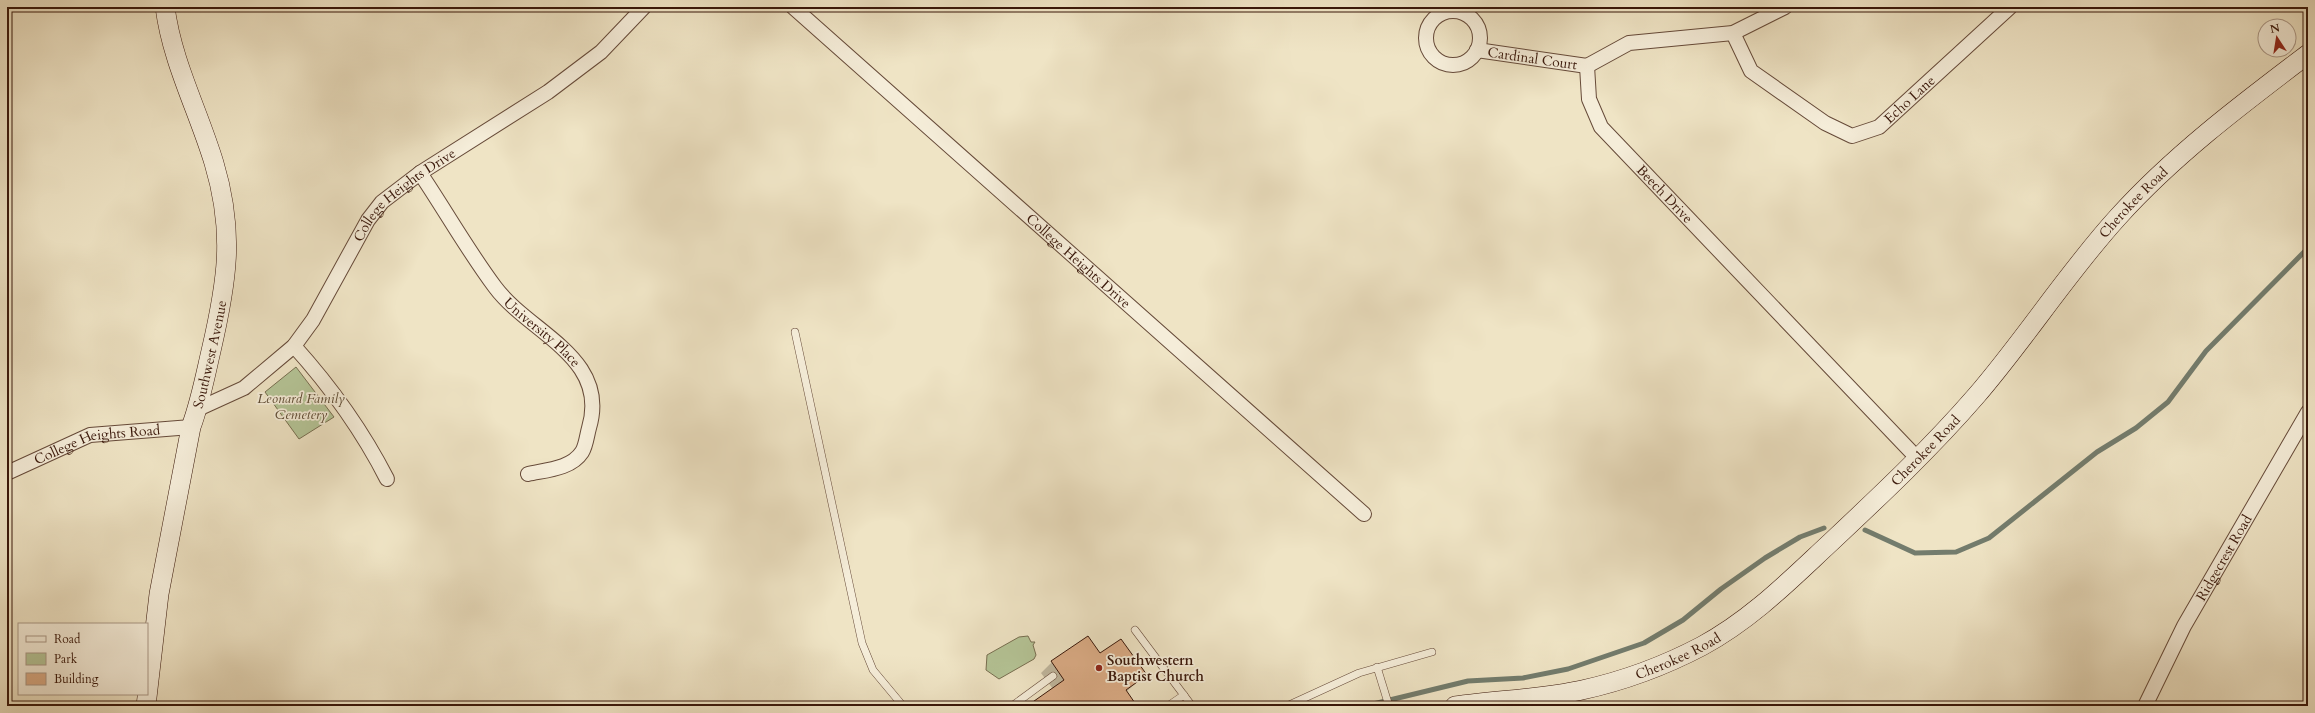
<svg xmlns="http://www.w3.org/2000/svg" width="2315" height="713" font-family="Cardo,serif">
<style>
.green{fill:#b5c597;stroke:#776e50}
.shadow{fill:#0003}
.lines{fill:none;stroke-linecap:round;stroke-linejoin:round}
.stream{stroke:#737c6d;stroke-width:5}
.building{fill:#dbac86;stroke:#39170a}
.lane-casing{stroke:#664a39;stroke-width:8}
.street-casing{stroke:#664a39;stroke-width:16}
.secondary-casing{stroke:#39170a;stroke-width:20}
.lane{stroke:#f5edd9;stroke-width:7}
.street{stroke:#f5edd9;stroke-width:14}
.secondary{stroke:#f5edd9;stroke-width:19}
.poi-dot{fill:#8f2418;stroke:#f5edd9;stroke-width:1.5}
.labels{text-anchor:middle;stroke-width:3.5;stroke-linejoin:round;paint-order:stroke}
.street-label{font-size:14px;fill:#39170a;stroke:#f5edd9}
.park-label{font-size:14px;font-style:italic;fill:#5e4b34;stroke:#f5edd9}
.poi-label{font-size:14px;font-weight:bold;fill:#39170a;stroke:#f5edd9;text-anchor:start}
</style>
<rect width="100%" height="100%" fill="#efe4c5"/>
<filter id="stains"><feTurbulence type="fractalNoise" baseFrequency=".005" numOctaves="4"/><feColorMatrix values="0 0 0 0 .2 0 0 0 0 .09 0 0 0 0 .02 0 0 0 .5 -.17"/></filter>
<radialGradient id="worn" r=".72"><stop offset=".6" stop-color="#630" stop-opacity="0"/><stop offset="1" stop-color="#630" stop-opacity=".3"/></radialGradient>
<g class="green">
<polygon points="296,367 334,417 299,439 265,392"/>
<polygon points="1028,636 1031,642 1035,642 1033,645 1036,655 1034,659 999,679 986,670 987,655 1019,637"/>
</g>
<polygon class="shadow" points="1100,655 1145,675 1126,692 1136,706 1029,706 1053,689 1041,673 1052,662"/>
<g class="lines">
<g class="stream">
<polyline points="1865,530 1915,553 1956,552 1989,538 2097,452 2136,428 2168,402 2206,351 2308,248"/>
<polyline points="1365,706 1468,681 1523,678 1568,669 1644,643 1683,620 1721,589 1765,558 1800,537 1824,528"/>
</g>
</g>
<polygon class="building" points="1088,636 1100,653 1121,639 1147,675 1126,690 1137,706 1027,706 1064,680 1051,661"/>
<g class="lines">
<defs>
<g id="lane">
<polyline points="795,332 862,643 873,670 903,706"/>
<polyline points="1135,630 1192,706"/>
<polyline points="1377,667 1389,706"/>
<polyline points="1012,706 1053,676"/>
<polyline points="1168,706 1184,695"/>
<polyline points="1287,706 1359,673 1432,652"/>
</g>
<g id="street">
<path id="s1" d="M793 7 1364 514"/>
<circle cx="1453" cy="38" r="27"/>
<path id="s2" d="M1733 33 1751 71 1825 123 1852 136 1879 127 2010 7"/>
<path id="s3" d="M1477 50 1587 66"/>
<path id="s4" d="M1587 66 1589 99 1601 127 1918 459"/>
<polyline points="1587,66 1629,43 1733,33 1785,7"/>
<path id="s5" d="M420 173C445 210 468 251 495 287 530 334 610 357 589 428 587 435 586 446 582 452 571 469 546 470 528 474"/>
<path d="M294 346C331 387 362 430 387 479"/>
<path id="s6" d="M198 409 244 388 294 346 313 320 368 220 382 202 420 173 548 92 601 52 644 7"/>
<path id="s7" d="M7 473 90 435 191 427"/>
<path id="s8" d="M2145 706 2184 626 2308 412"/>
</g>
<g id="secondary">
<path id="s9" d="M146 706 159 594 191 427C200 403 205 377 211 351 227 282 235 233 214 163 198 110 172 62 165 7"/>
<path id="s10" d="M1455 706C1497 700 1540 699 1582 690 1623 681 1664 666 1702 646 1752 619 1790 580 1831 542 1881 495 1931 448 1976 396 2026 338 2067 273 2118 217 2174 155 2242 104 2308 54"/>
</g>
</defs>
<use href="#lane" class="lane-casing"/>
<use href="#street" class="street-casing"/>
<use href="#secondary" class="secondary-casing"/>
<use href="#lane" class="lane"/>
<use href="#street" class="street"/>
<use href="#secondary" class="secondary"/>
</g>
<circle class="poi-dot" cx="1099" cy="668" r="4"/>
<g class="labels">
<g class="street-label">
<text dy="5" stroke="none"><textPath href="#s3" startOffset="56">Cardinal Court</textPath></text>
<text dy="5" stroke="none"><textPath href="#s2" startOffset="232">Echo Lane</textPath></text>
<text dy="5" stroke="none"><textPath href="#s4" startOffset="156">Beech Drive</textPath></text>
<text dy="5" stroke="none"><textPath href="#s6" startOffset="306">College Heights Drive</textPath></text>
<text dy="5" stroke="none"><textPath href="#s10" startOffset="878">Cherokee Road</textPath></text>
<text dy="5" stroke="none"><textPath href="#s1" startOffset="382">College Heights Drive</textPath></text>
<text dy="5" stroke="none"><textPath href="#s5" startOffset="202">University Place</textPath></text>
<text dy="5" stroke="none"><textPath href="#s9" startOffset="358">Southwest Avenue</textPath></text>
<text dy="5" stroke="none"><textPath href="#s7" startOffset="96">College Heights Road</textPath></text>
<text dy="5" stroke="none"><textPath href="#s10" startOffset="554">Cherokee Road</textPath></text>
<text dy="5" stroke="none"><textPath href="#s8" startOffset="168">Ridgecrest Road</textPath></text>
<text dy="5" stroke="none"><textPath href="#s10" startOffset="230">Cherokee Road</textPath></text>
</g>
<g class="park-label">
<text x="301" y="403">Leonard Family<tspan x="301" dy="16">Cemetery</tspan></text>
</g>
<g class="poi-label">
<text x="1107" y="665">Southwestern<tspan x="1107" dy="16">Baptist Church</tspan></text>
</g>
</g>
<rect width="2315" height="713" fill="none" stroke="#efe4c5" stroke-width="24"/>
<rect x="8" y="8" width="2299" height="697" fill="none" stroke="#39170a" stroke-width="2"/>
<rect x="12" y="12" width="2291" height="689" fill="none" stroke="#39170a"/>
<rect x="18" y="623" width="130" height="72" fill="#f5edd9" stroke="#aa9786"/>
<rect x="26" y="636" width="20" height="6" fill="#f5edd9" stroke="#aa9786"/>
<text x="54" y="643" font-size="12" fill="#39170a">Road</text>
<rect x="26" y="653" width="20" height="12" fill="#b5c597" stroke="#aa9786"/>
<text x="54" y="663" font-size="12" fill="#39170a">Park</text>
<rect x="26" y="673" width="20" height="12" fill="#dbac86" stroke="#aa9786"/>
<text x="54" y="683" font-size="12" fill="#39170a">Building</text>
<g transform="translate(2277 38) rotate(348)"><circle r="19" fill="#f5edd9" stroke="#aa9786"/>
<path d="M0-3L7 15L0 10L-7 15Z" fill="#8f2418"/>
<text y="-6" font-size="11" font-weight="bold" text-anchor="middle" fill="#39170a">N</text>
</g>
<rect width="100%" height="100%" filter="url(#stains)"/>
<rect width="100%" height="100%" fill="url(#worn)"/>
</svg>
